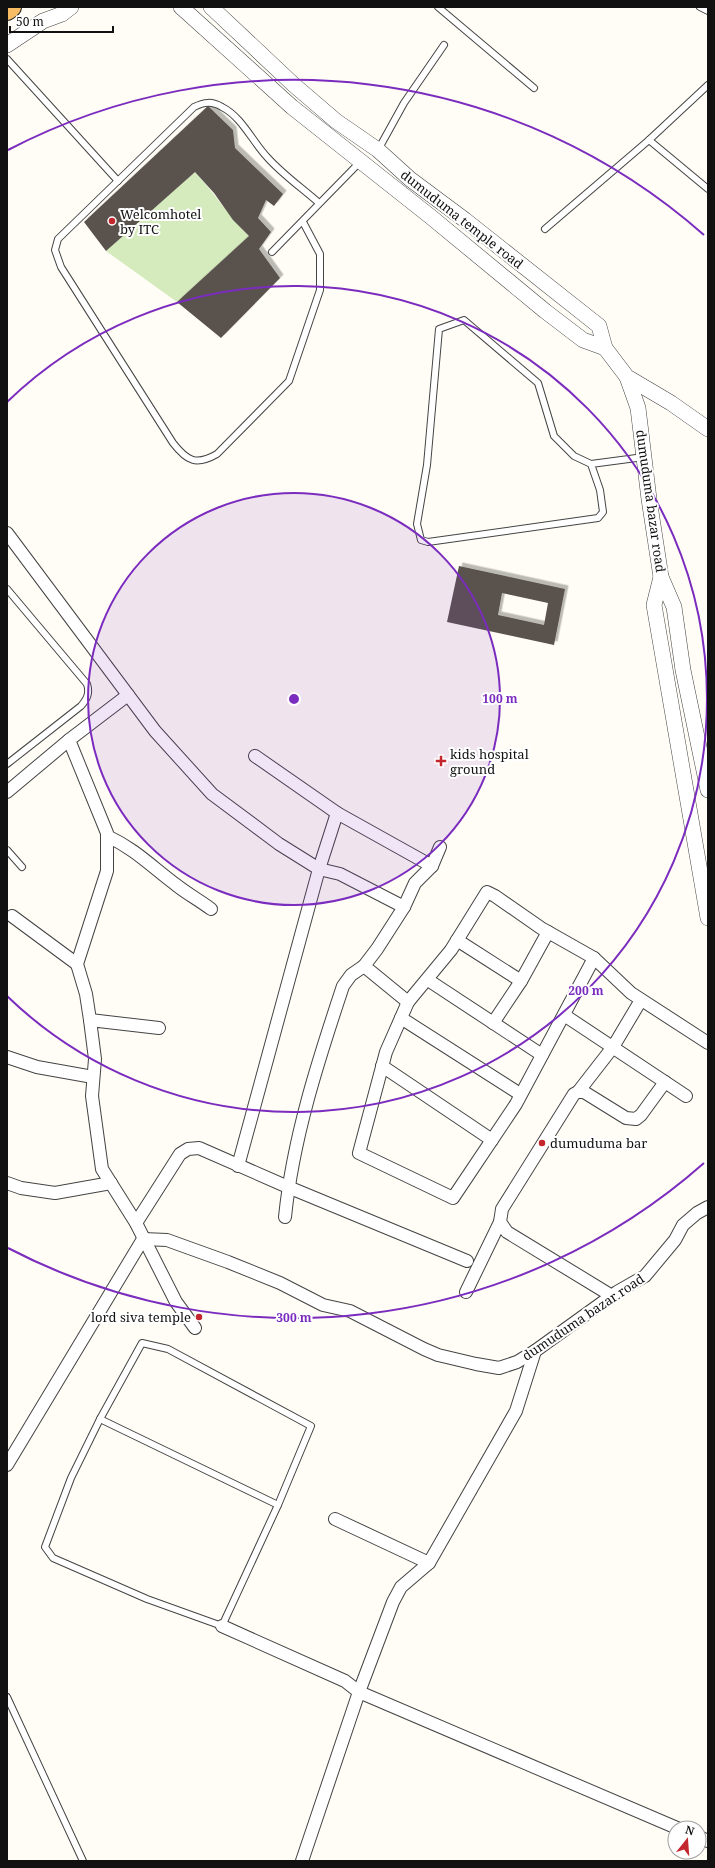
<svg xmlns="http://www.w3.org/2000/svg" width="715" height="1868" font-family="'Noto Serif',serif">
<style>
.green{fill:#d5ebbd}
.building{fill:#5a524d;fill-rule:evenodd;filter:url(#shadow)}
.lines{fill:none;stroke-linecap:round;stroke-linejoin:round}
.service-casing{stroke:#444;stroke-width:8}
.minor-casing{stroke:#444;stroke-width:14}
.tertiary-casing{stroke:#444;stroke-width:16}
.trunk-casing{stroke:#222;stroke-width:22}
.service{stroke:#fff;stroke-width:6}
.minor{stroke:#fff;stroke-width:12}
.tertiary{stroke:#fff;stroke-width:15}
.trunk{stroke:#f7bc64;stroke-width:20}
.ring{fill:none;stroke:#7b2cbf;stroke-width:2}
.poi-dot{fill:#c4262e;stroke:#fff;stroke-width:1.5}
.labels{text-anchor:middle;stroke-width:4;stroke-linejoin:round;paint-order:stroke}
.poi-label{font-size:13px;fill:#111;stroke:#fff;text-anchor:start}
.street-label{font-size:13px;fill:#111;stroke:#fff}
.centre{fill:#7b2cbf;stroke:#fff;stroke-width:2}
.ring-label{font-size:12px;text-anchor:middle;font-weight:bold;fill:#7b2cbf;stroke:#fff;stroke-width:4;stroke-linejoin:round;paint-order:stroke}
</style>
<defs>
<filter id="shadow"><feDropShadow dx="3.5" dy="-3.5" stdDeviation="0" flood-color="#0004"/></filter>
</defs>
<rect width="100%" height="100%" fill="#fffdf5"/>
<path class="green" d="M195 172C214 193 229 216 249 236L177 302 106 251Z"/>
<g class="building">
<polygon points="208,106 233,130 235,148 283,194 274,206 266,200 258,218 271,232 259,249 280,278 221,338 177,302 249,236 233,220 214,193 195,172 106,251 84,222"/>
<path d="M459 566 565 589 554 645 447 622ZM502 593 548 603 544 625 498 615Z"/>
</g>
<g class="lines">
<defs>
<g id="service">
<polyline points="438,7 534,88"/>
<polyline points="700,7 708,11"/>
<polyline points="7,59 118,181"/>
<polyline points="649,140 708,189"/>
<polyline points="378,150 404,103 444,45"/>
<path d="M303 222 320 254V290L289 381 217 454C196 466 187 461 173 443L61 267 55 250 58 239 194 107C204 102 212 101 222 107 242 117 252 141 267 157 282 174 302 188 319 203"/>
<polyline points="545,229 649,140 708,85"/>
<polyline points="272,252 360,162"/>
<polyline points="591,464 574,456 554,436 538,383 464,320 439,329 427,465 417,524 421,540 428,542 598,518 603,512 600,490 591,464 644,457"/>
<path d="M7 589 87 684C90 693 87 699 81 706L7 764"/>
<polyline points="7,850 22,867"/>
<polygon points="142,1343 168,1349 311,1426 278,1505 222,1626 147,1599 53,1558 45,1547 71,1478 100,1419"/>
<polyline points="100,1419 278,1505"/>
<polyline points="7,1697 83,1861"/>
</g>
<g id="minor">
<polyline points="7,533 155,731 212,794 279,844 319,869 340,874 404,907"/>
<polyline points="255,756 337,813"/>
<polyline points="7,792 69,740"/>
<path d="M107 836C135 849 151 866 175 884 186 893 199 900 211 909"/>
<polyline points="440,847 432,866 415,883 404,907 377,949 364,966 408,1002 451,950 487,892 495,896 541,928 594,958 631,993 708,1043"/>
<polyline points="12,916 77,964"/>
<polyline points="457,940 521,981 548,932"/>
<polyline points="428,980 542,1055"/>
<polyline points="408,1002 386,1052 359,1153 453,1198 516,1104 594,958"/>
<polyline points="564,1015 686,1096"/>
<polyline points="401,1018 520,1094"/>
<polyline points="90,1020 86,994 77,964 107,871 107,833 69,740 128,695"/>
<polyline points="493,1023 521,981"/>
<polyline points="159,1028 90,1020 95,1059 92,1096 102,1169 136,1223 176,1302 195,1328"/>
<polyline points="7,1057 37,1067 93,1077"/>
<polyline points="382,1066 492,1140"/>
<polyline points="578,1092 613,1047 641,1000"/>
<polyline points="238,1166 319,869 337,813 432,866"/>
<polyline points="7,1183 21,1188 55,1193 111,1183"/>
<path d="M285 1217C293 1138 318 1061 343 986L351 975 364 966"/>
<polyline points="136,1223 180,1154 188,1149 199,1148 288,1187 467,1261"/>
<polyline points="466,1292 500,1222"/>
<polyline points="612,1296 507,1232 500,1222 502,1209 574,1094 578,1092 584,1092 626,1118 636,1119 641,1115 665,1082"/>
<polyline points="7,1465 143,1239 167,1240 228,1262 280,1283 323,1305 350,1311 424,1349 438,1355 476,1364 499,1368 517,1362 535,1351 617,1292 645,1276 675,1240 683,1225 697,1213 708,1207"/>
<polyline points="335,1519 429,1563"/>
<polyline points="222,1626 345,1681 359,1692 677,1828"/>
<polyline points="699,1837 708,1841"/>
<polyline points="302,1861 359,1692 393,1602 401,1587 429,1563 516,1411 535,1351"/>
</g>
<g id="tertiary">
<polyline points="181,7 292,107 431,217 545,311 583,340 605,348"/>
<polyline points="211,7 294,85 336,121 378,150 410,179 465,220 599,326 605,348 627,377 671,403 708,429"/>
<polyline points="7,45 43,21 62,14 71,7"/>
<polyline points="627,377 638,408 649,499 661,577 674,607 683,670 708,790"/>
<polyline points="661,577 654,605 708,918"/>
</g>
<polyline id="trunk" points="7,10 11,7"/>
</defs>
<use href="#service" class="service-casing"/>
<use href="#minor" class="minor-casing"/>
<use href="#tertiary" class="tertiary-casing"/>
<use href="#trunk" class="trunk-casing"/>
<use href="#service" class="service"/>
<use href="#minor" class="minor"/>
<use href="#tertiary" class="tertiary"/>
<use href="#trunk" class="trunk"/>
</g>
<circle cx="294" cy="699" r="206" fill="#7b2cbf" fill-opacity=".12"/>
<g class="ring">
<circle cx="294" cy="699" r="206"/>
<path d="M7 402A413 413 0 1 1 7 996"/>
<path d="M704 1163A619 619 0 0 1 8 1248M8 150A619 619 0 0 1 704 235"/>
</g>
<g class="poi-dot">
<circle cx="112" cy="221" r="4"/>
<path d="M439 755h4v4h4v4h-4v4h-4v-4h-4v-4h4z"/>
<circle cx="542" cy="1143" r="4"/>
<circle cx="199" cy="1317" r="4"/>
</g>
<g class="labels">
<g class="poi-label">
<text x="120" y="219">Welcomhotel<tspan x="120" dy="15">by ITC</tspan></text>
<text x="450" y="759">kids hospital<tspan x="450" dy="15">ground</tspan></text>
<text x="550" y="1148">dumuduma bar</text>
<text x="191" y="1322" text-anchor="end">lord siva temple</text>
</g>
<g class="street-label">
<text transform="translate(462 219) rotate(38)" y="5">dumuduma temple road</text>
<text transform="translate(651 501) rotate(82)" y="5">dumuduma bazar road</text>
<text transform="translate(583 1317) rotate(-34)" y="5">dumuduma bazar road</text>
</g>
</g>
<circle cx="294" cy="699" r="6" class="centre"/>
<g class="ring-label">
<text x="500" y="703">100 m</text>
<text x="586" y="995">200 m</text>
<text x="294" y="1322">300 m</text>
</g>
<rect width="715" height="1868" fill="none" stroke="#111111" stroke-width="16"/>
<g transform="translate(687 1840) rotate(17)"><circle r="19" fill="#ffffff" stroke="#a0a0a0"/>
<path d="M0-3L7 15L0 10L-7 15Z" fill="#c4262e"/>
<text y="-6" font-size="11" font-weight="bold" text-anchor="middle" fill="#111111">N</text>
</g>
<path d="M10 26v6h103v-6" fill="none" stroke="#111111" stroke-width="2"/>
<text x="16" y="26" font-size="12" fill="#111111" stroke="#ffffff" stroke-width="3" paint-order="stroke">50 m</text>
</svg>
